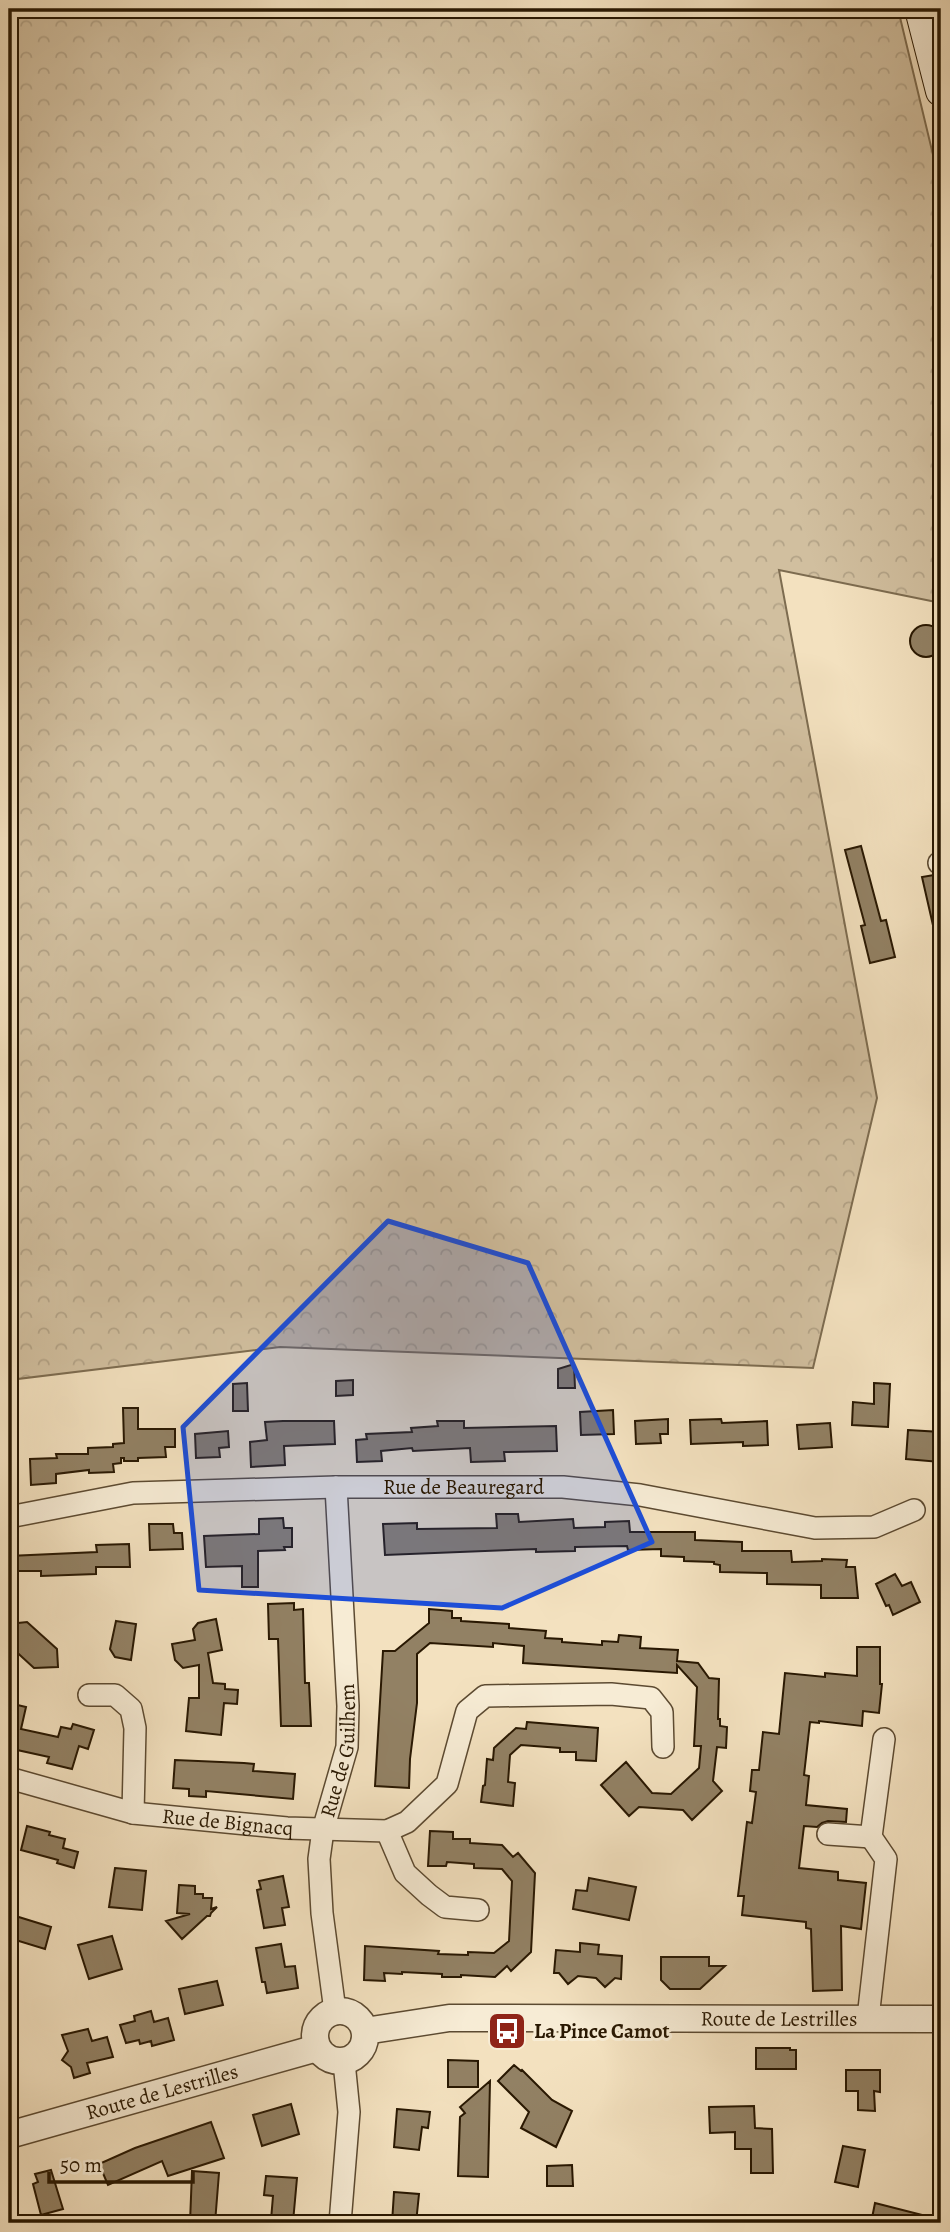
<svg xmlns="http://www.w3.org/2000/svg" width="950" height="2232" viewBox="0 0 950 2232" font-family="Alegreya,serif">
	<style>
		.forest { fill: url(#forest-crowns); stroke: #7d6c50; stroke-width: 2 }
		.building { fill: #928164; stroke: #291802; stroke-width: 2 }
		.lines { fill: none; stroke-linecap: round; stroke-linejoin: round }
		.minor-casing { stroke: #5c4a31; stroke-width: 24 }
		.tertiary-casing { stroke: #5c4a31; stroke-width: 29 }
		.secondary-casing { stroke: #291802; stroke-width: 32 }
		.minor { stroke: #f7ecd5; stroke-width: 21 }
		.tertiary { stroke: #f7ecd5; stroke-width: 26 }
		.secondary { stroke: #f7ecd5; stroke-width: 30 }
		.marked { fill: #1d4ed8; fill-opacity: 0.2; stroke: #1d4ed8; stroke-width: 5; stroke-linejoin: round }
		.labels { text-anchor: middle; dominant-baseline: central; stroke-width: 6; stroke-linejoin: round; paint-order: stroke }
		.street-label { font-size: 21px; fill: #291802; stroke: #f7ecd5 }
		.poi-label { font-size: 21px; font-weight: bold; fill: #291802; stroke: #f7ecd5; text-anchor: start }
	</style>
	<defs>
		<pattern id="forest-crowns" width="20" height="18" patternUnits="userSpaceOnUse" patternTransform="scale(1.75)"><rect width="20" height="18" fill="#d1bf9f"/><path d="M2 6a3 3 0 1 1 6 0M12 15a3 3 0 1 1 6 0" fill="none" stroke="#b3a387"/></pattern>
	</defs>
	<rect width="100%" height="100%" fill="#f3e1bf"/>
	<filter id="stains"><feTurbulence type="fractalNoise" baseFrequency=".00286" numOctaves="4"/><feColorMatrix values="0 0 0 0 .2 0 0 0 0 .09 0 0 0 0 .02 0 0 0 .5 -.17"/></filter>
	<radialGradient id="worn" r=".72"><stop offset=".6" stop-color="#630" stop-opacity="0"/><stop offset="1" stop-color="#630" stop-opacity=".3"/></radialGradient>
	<path class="forest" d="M9,9H898L941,188V603L779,570L877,1098L813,1368L280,1347L9,1380Z"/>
	<path class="building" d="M910 641a16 16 0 1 1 32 0a16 16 0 1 1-32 0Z
		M861,846L881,921L886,920L895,957L870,963L861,926L865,925L845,850Z
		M934,875L939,876L941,885V933L935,934L922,877Z
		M574,1364L575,1388H558V1369Z
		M353,1380V1395L336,1396V1381Z
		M247,1383L248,1411H233V1384Z
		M874,1383L890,1384L888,1427L852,1425L853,1402L874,1404Z
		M123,1408H138V1429H175V1447H165L166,1457L138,1458V1461H124V1458H121V1463L113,1464L114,1472L89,1473V1470L56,1474V1483L31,1485L30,1459L57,1458L56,1454H88V1448L113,1447V1444L124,1443Z
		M613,1410L614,1434L581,1435L580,1412Z
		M668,1419V1434H660L661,1443L636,1444L635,1421Z
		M721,1419L722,1423L767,1421L768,1445L743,1446V1442L691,1444L690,1420Z
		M283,1421H334L335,1444L284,1446L285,1465L251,1467L250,1442L267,1440L265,1422Z
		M437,1421H464V1428L556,1426L557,1451L504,1452L505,1461L471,1462L470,1448L413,1451L412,1448L381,1451L382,1461L357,1462L356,1440L367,1439L366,1434L412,1432L411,1428L438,1426Z
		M830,1423L832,1447L799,1449L797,1425Z
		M908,1430L941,1432L940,1462L906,1459Z
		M228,1431L229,1447L219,1448L220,1457L196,1458L195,1434Z
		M496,1514H518L519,1522L573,1519L574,1528L605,1527V1522L629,1521L630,1532H695V1540L742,1542V1551H791L792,1562L822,1561V1559L847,1560L846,1567H855L858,1598H821V1585L767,1584V1573L720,1572V1565L714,1564V1562L684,1561V1557L661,1556V1549L628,1550L627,1546L575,1547V1551L536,1552V1549L385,1555L383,1524L417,1523V1529L497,1528Z
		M283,1518L284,1528H292V1547H284L285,1550L258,1551V1587H242V1566L206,1567L204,1536L259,1534V1519Z
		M149,1524H173L174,1533H182L183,1549L150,1550Z
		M129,1544L130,1567H96V1574L41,1576V1571H10L9,1556L97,1552L96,1545Z
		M895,1574L902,1586L911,1582L920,1602L893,1615L889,1605L886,1606L876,1584Z
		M294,1603V1610L303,1609L305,1683H309L311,1726H281L278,1639H269L268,1604Z
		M429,1609L452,1611V1618H461V1621L509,1624V1628L546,1631L545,1638L562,1639V1642L602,1645V1641L618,1642L619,1635L641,1637L640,1648L678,1650L677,1661L698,1663L709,1678L719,1679L718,1719H720V1726L727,1727L726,1748L717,1747L713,1781L722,1791L692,1820L683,1810L639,1807L629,1816L601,1785L626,1762L652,1793L671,1794L699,1768L701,1746H694L697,1687L677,1665V1673L523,1663L524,1646L493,1643V1647L430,1643L417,1654V1703L410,1759L409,1788L375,1786L383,1651H395L429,1623Z
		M216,1619L222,1650L208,1653L213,1683L225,1684V1689L238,1690L237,1704L224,1703L221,1735L186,1731L189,1698H199V1665L183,1668L175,1660L172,1644L195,1640L193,1629L198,1623Z
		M116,1621L136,1624L131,1660L115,1657L110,1649Z
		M27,1622L57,1649L58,1667L34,1668L10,1646L9,1624Z
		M857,1647H880V1684H882L879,1713L863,1711L862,1726L819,1721V1723L810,1722L804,1775L809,1776L806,1805L847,1809L846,1822L828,1821L822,1823L817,1827L804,1826L799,1868L838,1872V1880L866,1883L861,1929L841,1926L842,1990L813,1991L811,1929L806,1928V1922L742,1915L744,1896H738L743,1855L747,1822L752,1823L756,1792L750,1791L752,1770H759L763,1732L779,1734L785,1673L825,1677V1673L857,1676Z
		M9,1703L26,1707L21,1729L58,1737L61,1727L71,1729L73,1724L94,1730L88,1749L79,1746L72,1769L47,1763L49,1757L17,1750L15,1757L9,1756Z
		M527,1722L598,1728L596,1761L576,1760V1752H560V1748L521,1745L510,1755L508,1782L515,1783L513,1806L481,1802L483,1786L485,1785L487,1759L493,1760L494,1748L516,1728L526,1729Z
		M175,1760L244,1763L254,1764L253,1771L295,1774L293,1799L206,1791V1797L189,1796V1789L173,1788Z
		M27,1826L50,1832L49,1835L65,1839L63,1848L78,1852L74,1868L57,1863L58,1860L21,1850Z
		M430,1831L453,1832V1839H470V1843L502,1845L513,1857L518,1853L535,1873L531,1952L511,1971L507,1966L495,1977L461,1975V1977H442V1974L402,1972V1974L384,1973L385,1981L364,1980L365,1946L439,1951L438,1954L468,1955V1952L494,1953L509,1941L512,1881L502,1869L474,1868V1864L447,1862L446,1866H428Z
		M115,1868L146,1871L142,1910L109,1907Z
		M283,1876L289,1907L282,1908L285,1925L264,1928L257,1890L261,1889L259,1881Z
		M589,1878L636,1887L629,1920L573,1909L576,1890L587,1891Z
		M179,1885L195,1886V1894H203V1898H212L211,1909L217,1907L211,1913L210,1916H207L182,1939L166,1921L190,1914L177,1913Z
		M9,1914L51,1927L45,1949L9,1938Z
		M112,1936L122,1969L89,1979L78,1945Z
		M580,1943L599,1945L598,1954L622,1956L621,1979L615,1978L605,1987L596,1978L578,1976L568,1984L559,1973H554L556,1950L580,1952Z
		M281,1944L285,1967L295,1966L298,1988L267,1993L265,1982H262L256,1948Z
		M661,1957H709V1966H725L700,1989H670L661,1980Z
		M217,1981L223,2005L185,2014L179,1989Z
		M151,2011L154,2022L168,2018L174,2040L152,2046L151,2041L140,2044L139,2040L126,2043L120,2025L135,2021L134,2016Z
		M88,2029L92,2041L107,2037L113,2057L87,2063L90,2073L74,2078L71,2067L62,2060L68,2051L62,2035Z
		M756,2048H790V2050H796V2069H756Z
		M448,2060L478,2061V2087H448Z
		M514,2065L521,2071L522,2070L552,2100L572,2111L556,2147L521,2128L529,2112L498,2081Z
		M846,2070H880V2092L874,2091L875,2111L858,2110V2091H846Z
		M490,2081L488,2177L458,2176L460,2117L465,2113L460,2107Z
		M291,2104L299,2134L262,2146L253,2115Z
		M754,2106L755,2128L772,2129L773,2173H751V2149H735V2132L710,2133L709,2107Z
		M397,2109L430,2112L428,2128L422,2127L419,2150L394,2147Z
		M211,2122L224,2158L168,2176L162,2161L108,2185L99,2164L135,2148Z
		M843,2146L865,2150L858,2187L835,2182Z
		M572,2165L573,2186H547V2166Z
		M51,2170L63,2209L41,2215L33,2184L38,2182L35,2174Z
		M192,2171L219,2173L215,2223H190Z
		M266,2176L297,2178L293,2222L271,2220L273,2196L264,2195Z
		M394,2192L419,2194L416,2223H392Z
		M875,2203L934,2218L933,2223H871Z"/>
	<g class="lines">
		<defs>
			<g id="minor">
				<path d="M939,863H941"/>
				<path id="s1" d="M9,1517L133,1493L336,1487H563L640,1495L815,1528L874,1527L914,1510"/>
				<path d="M89,1695H115L131,1709L135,1728L133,1813"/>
				<path id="s2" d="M9,1778L133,1813L287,1828L387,1831L407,1822L447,1784L467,1711L485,1696L611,1694L651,1698L662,1712L663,1747"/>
				<path d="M387,1831L405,1873L429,1895L445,1907L478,1910"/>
				<path d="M828,1834L871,1837"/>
				<path id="s3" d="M335,2011L322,1913L319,1859L323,1830L347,1747L348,1706L336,1487"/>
				<path d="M868,2018L886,1859L871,1837L884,1739"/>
				<path d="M340,2223L349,2112L344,2062"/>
			</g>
			<g id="tertiary">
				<circle cx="340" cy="2036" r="25"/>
				<path id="s4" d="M365,2031L449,2018L941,2019"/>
				<path id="s5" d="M9,2135L317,2048"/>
			</g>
			<path id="secondary" d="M920,9L941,91"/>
		</defs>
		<use href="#minor" class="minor-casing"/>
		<use href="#tertiary" class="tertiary-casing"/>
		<use href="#secondary" class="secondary-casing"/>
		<use href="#minor" class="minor"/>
		<use href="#tertiary" class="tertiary"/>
		<use href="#secondary" class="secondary"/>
	</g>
	<path class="marked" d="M388,1221L528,1263L652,1542L502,1608L199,1590L183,1427Z"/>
	<defs>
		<symbol id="bus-square" viewBox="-11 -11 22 22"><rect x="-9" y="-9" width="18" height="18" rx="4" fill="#8f2418" stroke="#f7ecd5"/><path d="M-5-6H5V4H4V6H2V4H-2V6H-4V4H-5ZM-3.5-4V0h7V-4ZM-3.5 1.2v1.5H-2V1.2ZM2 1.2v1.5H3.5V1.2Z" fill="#fff"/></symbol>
	</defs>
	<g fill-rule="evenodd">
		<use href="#bus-square" x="485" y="2009" width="44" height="44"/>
	</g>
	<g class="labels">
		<g class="street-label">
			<text stroke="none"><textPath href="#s1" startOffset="457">Rue de Beauregard</textPath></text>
			<text stroke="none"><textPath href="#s3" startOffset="264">Rue de Guilhem</textPath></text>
			<text stroke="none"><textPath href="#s2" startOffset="224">Rue de Bignacq</textPath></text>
			<text stroke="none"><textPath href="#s4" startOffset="415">Route de Lestrilles</textPath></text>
			<text stroke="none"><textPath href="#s5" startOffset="159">Route de Lestrilles</textPath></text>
		</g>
		<g class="poi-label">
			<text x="534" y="2031">La Pince Camot</text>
		</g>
	</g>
	<rect width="950" height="2232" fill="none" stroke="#f3e1bf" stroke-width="35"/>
	<rect x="10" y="10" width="929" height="2211" fill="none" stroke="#291802" stroke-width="3.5"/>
	<rect x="18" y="18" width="915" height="2197" fill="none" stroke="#291802" stroke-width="2"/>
	<path d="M49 2172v10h144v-10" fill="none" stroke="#291802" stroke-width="3.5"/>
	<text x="60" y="2172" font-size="21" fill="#291802" stroke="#f7ecd5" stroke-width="5" paint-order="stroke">50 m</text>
	<rect width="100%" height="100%" filter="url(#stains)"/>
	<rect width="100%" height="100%" fill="url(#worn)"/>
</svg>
